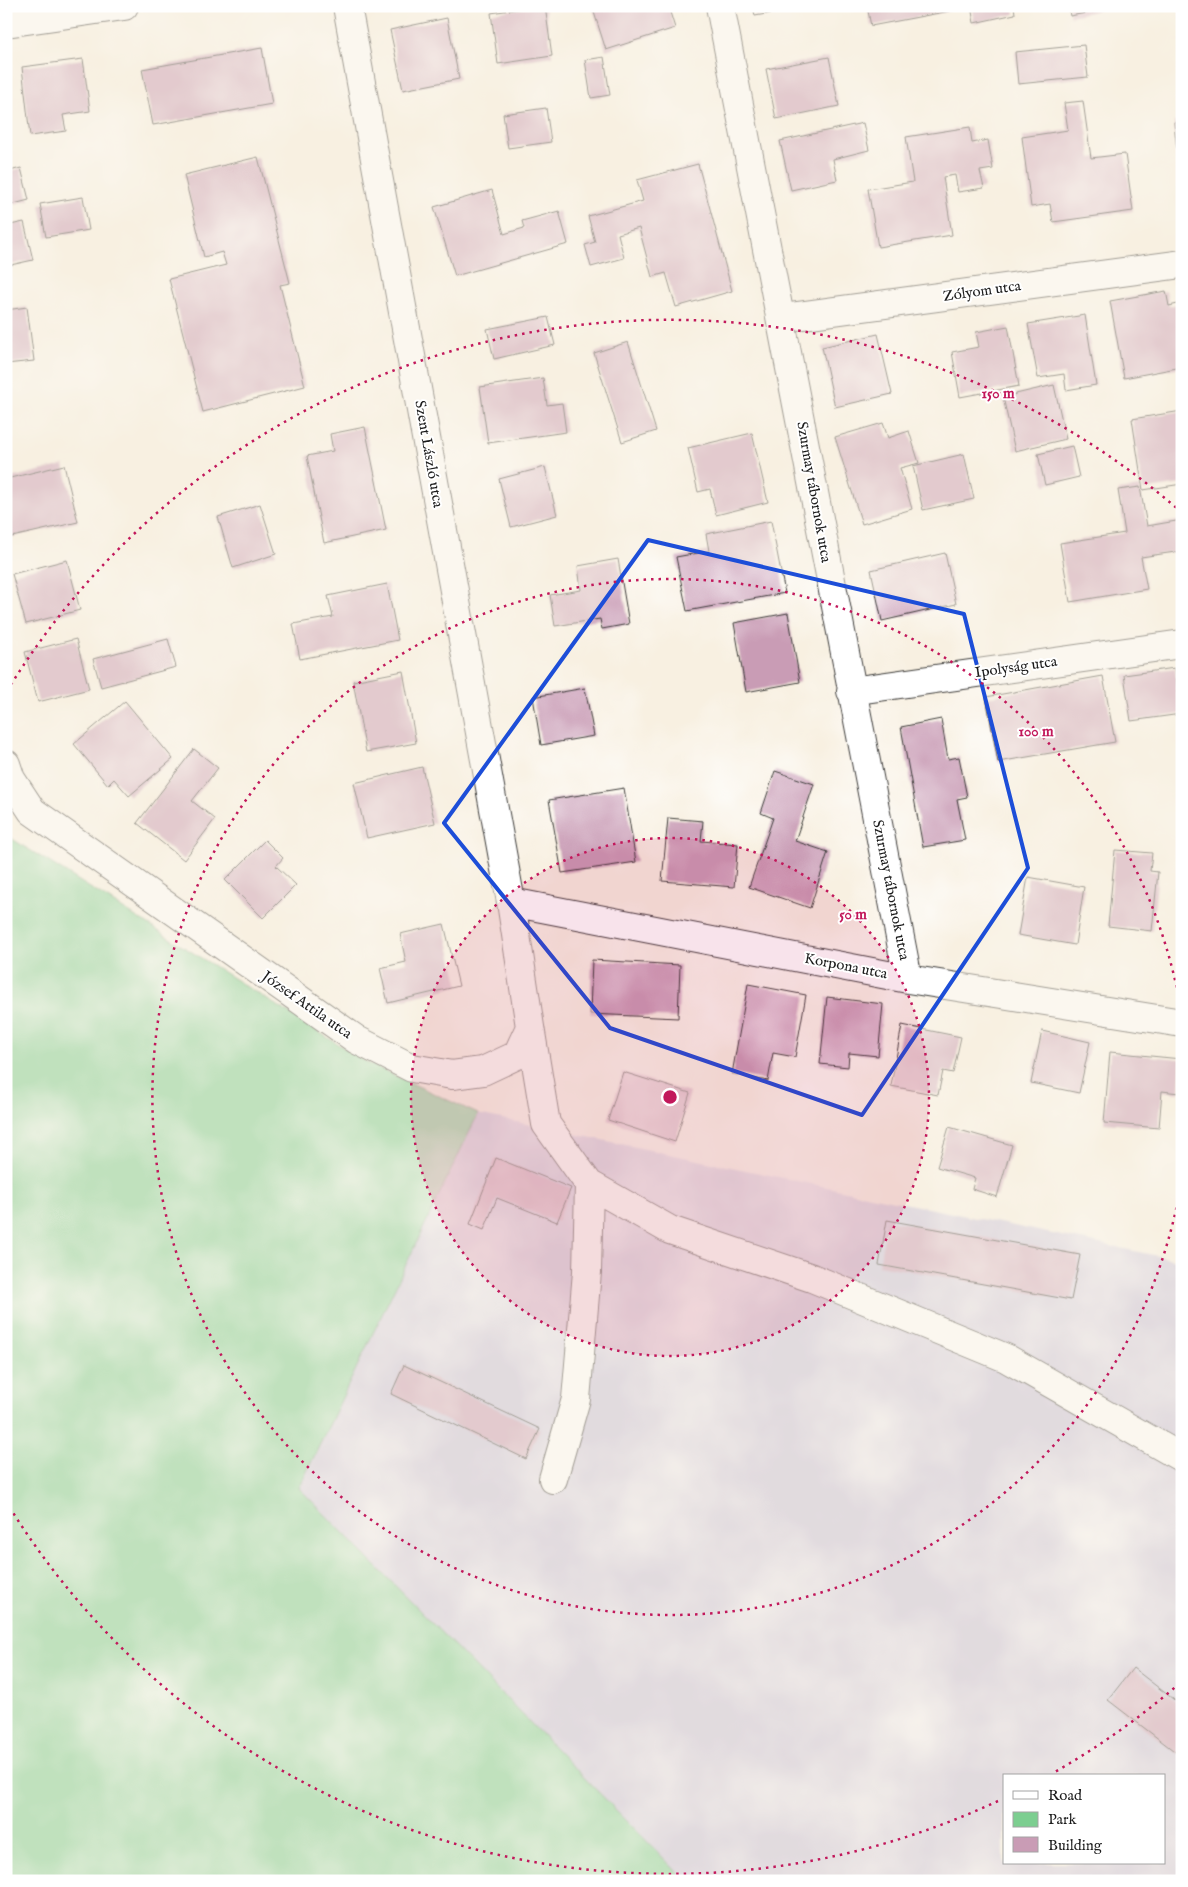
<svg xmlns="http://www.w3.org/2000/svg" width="1188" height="1887" viewBox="0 0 1188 1887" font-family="'IM FELL English',serif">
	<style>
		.industrial { fill: #c6c0da; fill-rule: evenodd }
		.green { fill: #7cce90; stroke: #4c7556 }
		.building { fill: #c99cb5 }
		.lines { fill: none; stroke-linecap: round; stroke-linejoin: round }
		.minor-casing { stroke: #3d3c3a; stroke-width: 30 }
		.minor { stroke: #fff; stroke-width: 28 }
		.marked { fill: none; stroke: #1d4ed8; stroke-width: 4; stroke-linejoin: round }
		.ring { fill: none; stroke: #c2185b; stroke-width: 2.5; stroke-dasharray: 2.5 5 }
		.labels { text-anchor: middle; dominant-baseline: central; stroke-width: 4; stroke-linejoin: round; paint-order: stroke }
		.street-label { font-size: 15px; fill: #1c1c1c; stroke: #fff }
		.centre { fill: #c2185b; stroke: #fff; stroke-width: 2.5 }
		.ring-label { font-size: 15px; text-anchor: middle; font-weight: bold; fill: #c2185b; stroke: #fff; stroke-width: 4; stroke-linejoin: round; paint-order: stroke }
	</style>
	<rect width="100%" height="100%" fill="#fff"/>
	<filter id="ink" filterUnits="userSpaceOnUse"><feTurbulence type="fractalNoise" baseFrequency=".02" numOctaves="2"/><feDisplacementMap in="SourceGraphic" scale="10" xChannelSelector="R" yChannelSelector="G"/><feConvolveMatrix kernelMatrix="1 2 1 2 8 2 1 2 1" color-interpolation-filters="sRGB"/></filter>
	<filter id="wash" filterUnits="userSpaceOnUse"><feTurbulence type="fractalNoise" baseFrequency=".0096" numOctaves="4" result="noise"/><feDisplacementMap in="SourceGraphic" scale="20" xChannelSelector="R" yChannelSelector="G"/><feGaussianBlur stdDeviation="1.12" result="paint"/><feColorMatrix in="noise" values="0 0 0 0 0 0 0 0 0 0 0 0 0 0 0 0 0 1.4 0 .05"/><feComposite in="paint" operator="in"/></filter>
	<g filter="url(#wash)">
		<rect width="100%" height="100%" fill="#f8f0e1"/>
		<path class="industrial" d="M478,1114L1182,1261V1881H686L299,1488ZM1004,1776H1164V1863H1004Z"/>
		<path class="green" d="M6,835L368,1063L478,1114L299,1488L686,1881H6Z"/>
		<g id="blocks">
			<path class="building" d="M537,6H545L552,56L498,64L491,13Z
				M592,6H668L675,28L606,50Z
				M753,6H806V7L755,16Z
				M867,6H949L950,11L871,26Z
				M971,6H1014L1015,14L974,23Z
				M1068,6H1118V7L1070,16Z
				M447,18L459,79L403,90L390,30Z
				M1084,45L1088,77L1018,84L1015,52Z
				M262,48L272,104L153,125L142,69Z
				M604,57L610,95L591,98L585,60Z
				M829,57L839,106L776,119L766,69Z
				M83,59L90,111L63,115L66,131L30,136L22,67Z
				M1083,101L1091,158L1125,154L1133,211L1053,222L1050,204L1031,207L1022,137L1068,130L1064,103Z
				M546,108L551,142L508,148L503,114Z
				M1182,121V180H1180L1174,122Z
				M863,123L869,150L833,159L837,180L791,190L780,141Z
				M970,127L972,143L988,140L993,169L980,171L984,188L958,192L955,175L943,177L952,235L878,247L868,189L913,182L906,137Z
				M258,157L290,283L280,285L305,386L203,412L169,279L226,265L222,252L204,257L184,175Z
				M698,164L732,291L676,307L666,273L652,277L639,228L618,234L624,258L591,267L585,245L595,242L588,216L643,201L637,180Z
				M21,168L29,200L6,206V172Z
				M492,190L504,234L524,228L522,221L559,211L568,244L455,276L434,207Z
				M83,197L89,230L46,237L40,204Z
				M24,222L33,260L6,266V226Z
				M1166,291L1169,306L1182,303V367L1124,378L1110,301Z
				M27,307L34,361L6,364V310Z
				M1085,315L1096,385L1066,390L1064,374L1038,378L1028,324Z
				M548,317L555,345L494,359L487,329Z
				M1008,326L1019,386L960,397L952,352L979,347L976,332Z
				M878,334L892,394L835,407L822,347Z
				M628,342L656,431L622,442L594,353Z
				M543,378L547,405L562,403L566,432L488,443L480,387Z
				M1054,385L1066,439L1015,451L1003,397Z
				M1182,411V484L1143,490L1132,419Z
				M883,423L888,438L909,431L919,463L900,468L912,509L862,524L835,437Z
				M365,427L386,530L324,543L307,456L333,451L330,434Z
				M752,433L768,502L716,515L710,489L698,492L688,448Z
				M1072,446L1079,477L1045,485L1038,454Z
				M964,454L974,499L923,510L913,466Z
				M64,465L78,522L12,537L6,513V479Z
				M545,467L557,515L511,527L499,479Z
				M1140,487L1147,526L1182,520V551L1141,557L1147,589L1070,602L1060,543L1125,533L1118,490Z
				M260,504L276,554L233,568L218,517Z
				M771,521L785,593L687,611L676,557L709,551L706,534Z
				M945,553L956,604L882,621L871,570Z
				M618,559L629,624L602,629L600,619L555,626L550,595L581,590L578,566Z
				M67,560L80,610L26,624L12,574Z
				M387,584L398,640L300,659L293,624L333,617L328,596Z
				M788,613L800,682L746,692L734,623Z
				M76,639L89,689L38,702L25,652Z
				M168,639L176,667L101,687L93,659Z
				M1175,668L1181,714L1131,721L1124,675Z
				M403,671L416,743L366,752L353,681Z
				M1103,676L1115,742L998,762L986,697Z
				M585,688L594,736L541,745L533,697Z
				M125,701L173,759L129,796L114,779L108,785L74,744Z
				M941,719L948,759L959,757L967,797L957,799L965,840L923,847L901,727Z
				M194,749L218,768L192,801L215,819L184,860L137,823Z
				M422,767L435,823L367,838L354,783Z
				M775,771L814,784L795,841L828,852L810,908L749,887L773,818L761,813Z
				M624,788L636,862L562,873L549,800Z
				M668,818L703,821L701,841L738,844L734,887L662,881Z
				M265,840L283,858L276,866L296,885L263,918L225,880Z
				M1115,850L1152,853L1150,871L1158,872L1152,931L1108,926Z
				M1028,877L1084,887L1075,945L1018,935Z
				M444,924L459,986L388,1003L380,968L406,962L400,934Z
				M592,960L680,965L678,1018L590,1014Z
				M748,984L806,995L795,1057L773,1053L768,1081L732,1074Z
				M827,997L883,1004L878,1056L849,1053L848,1067L820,1064Z
				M902,1025L961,1037L953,1073L943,1071L938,1095L891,1086Z
				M1042,1031L1090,1042L1079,1093L1031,1083Z
				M1110,1052L1181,1059L1179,1093L1162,1091L1159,1128L1104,1123Z
				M623,1072L690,1093L675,1142L608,1120Z
				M949,1127L1012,1145L997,1197L972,1189L975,1178L937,1167Z
				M496,1158L571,1188L557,1222L497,1198L484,1230L470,1224Z
				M887,1220L1080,1255L1071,1300L879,1265Z
				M404,1365L540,1429L526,1459L391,1394Z
				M1133,1668L1182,1706V1757L1108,1700Z"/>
		</g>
	</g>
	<g filter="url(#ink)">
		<use href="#blocks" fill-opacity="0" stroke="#3d3c3a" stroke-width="1"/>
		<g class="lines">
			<defs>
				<path id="minor" d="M720,6C785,330 844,655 908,979
					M6,23L124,6
					M782,318L1182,264
					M851,691L1182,644
					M6,764L11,779L32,811L357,1040L412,1068L452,1075L483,1071L517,1055L530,1027L511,902L347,6
					M511,902L908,979L1182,1023
					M530,1027L546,1124L589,1184L587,1272L576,1399L553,1479
					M589,1184L670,1230L812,1278L1006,1358L1182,1458"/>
			</defs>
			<use href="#minor" class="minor-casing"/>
			<use href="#minor" class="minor"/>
		</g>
	</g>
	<path d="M0 0H1188V1887H0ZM648,540L964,614L1028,868L862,1115L610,1028L444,823Z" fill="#f8f0e1" fill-opacity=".55" fill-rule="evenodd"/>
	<path class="marked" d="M648,540L964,614L1028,868L862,1115L610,1028L444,823Z"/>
	<circle cx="670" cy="1097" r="259" fill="#c2185b" fill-opacity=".12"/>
	<g class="ring">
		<circle cx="670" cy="1097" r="259"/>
		<path d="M1182 1178A518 518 0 1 1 1182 1016"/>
		<path d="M1180 1683A777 777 0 0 1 1053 1773M998 1801A777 777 0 0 1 7 1503M7 691A777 777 0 0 1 1180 511"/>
	</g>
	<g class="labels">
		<g class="street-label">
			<text transform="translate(982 291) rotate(-8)">Zólyom utca</text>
			<text transform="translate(429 454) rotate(80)">Szent László utca</text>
			<text transform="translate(814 492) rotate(80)">Szurmay tábornok utca</text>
			<text transform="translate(1016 667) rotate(-8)">Ipolyság utca</text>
			<text transform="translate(891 890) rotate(79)">Szurmay tábornok utca</text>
			<text transform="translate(846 966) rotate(11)">Korpona utca</text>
			<text transform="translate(307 1005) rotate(35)">József Attila utca</text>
		</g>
	</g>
	<circle cx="670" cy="1097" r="8" class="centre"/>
	<g class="ring-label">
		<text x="998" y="398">150 m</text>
		<text x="1036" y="736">100 m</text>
		<text x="853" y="919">50 m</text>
	</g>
	<rect width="1188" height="1887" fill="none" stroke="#fff" stroke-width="25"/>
	<rect x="1003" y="1774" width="162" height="90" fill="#ffffff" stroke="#a4a4a4"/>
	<rect x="1013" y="1791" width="25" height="8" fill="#ffffff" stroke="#a4a4a4"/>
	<text x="1048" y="1800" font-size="15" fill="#1c1c1c">Road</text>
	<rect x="1013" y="1812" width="25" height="15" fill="#7cce90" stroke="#a4a4a4"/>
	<text x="1048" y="1824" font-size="15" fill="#1c1c1c">Park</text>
	<rect x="1013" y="1837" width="25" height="15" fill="#c99cb5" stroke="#a4a4a4"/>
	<text x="1048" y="1850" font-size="15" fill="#1c1c1c">Building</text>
</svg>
